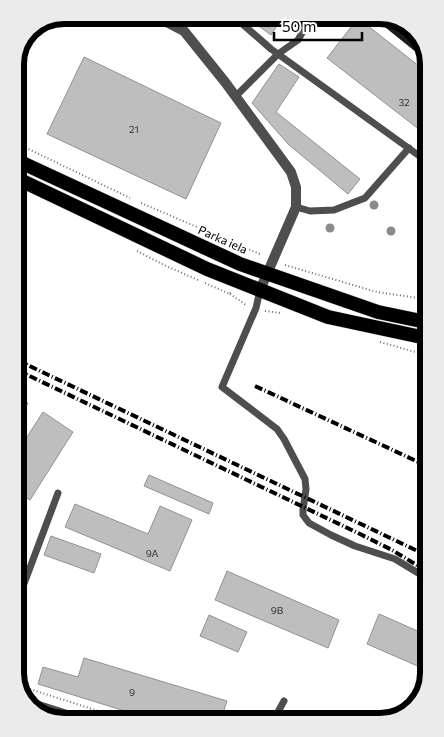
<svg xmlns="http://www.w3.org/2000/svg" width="444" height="737" viewBox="0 0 444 737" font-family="Commissioner,sans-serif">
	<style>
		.building { fill: #bebebe; stroke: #929292 }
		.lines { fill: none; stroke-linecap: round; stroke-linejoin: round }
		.trunk-casing { stroke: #dbdbdb; stroke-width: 15 }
		.path { stroke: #707070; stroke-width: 2; stroke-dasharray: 1 2.5; stroke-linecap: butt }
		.service { stroke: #4e4e4e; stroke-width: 7 }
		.minor { stroke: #4e4e4e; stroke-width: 10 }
		.secondary { stroke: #1b1b1b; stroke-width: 10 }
		.trunk { stroke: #000; stroke-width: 14 }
		.rail { stroke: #000; stroke-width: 4; stroke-dasharray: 8 2.5 1 2.5; stroke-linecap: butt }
		.tree { fill: #8b8b8b }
		.labels { text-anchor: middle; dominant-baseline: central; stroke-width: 4; stroke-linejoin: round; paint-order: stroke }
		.number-label { font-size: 10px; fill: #303030 }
		.street-label { font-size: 12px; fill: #000; stroke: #fff }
		.rim { fill: none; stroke: #000; stroke-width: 6 }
	</style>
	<rect width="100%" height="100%" fill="#fff"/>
	<path class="building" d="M252,15H284L271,35L249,19Z
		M358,18L424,70L425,134L327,58Z
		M84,57L221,123L186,199L47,134Z
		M279,64L299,77L276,112L360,179L348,194L288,144L252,103Z
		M18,397L28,403L18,420Z
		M43,412L73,432L30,500L18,493V451Z
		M149,475L213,503L209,514L144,486Z
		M75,504L148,534L160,506L192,520L170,571L65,527Z
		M51,536L101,554L94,573L44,555Z
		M227,571L339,620L328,648L215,600Z
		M379,614L429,636V671L367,644Z
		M209,615L247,632L238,652L200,636Z
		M84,658L227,701L221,720L157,721L38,684L43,667L78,677Z"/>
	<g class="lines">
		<defs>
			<path id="trunk" d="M16,160L240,264L378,312L426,322
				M16,178L207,269L328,317L426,338"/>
		</defs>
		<use href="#trunk" class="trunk-casing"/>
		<path class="path" d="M16,143L130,198
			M141,203L246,248L244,253
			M246,248L262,255
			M137,251L164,265L198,280
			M285,265L377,292L426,299
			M205,283L230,294L231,291
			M230,294L246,305
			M265,311L280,313
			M380,342L426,355
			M20,686L130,721"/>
		<path class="service" d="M232,15L271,49L425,160
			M236,96L278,54L298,40L312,15
			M296,207L310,211L334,210L365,198L409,148
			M260,290L256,308L222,387L277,429L284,439L305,479L306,489L303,510V515L309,523L331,535L355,546L395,559L428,579
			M19,597L58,493
			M274,719L284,701"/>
		<path class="minor" d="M153,15L184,31L225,82L291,172L296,187V207L260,290
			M26,702L89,722"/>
		<path class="secondary" d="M378,15L424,52"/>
		<use href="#trunk" class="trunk"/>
		<path class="rail" d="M17,360L428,556
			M17,370L360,534L392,550L428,572
			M255,386L427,466"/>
	</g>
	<g class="tree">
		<circle cx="374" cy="205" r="4.5"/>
		<circle cx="330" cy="228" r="4.5"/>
		<circle cx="391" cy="231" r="4.5"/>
	</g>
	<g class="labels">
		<g class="number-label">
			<text x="404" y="102">32</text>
			<text x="134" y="129">21</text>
			<text x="152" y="553">9A</text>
			<text x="277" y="610">9B</text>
			<text x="132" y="692">9</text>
		</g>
		<g class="street-label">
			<text transform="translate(223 239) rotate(24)">Parka iela</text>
		</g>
	</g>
	<path d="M0 0H444V737H0ZM64 24H380A40 40 0 0 1 420 64V673A40 40 0 0 1 380 713H64A40 40 0 0 1 24 673V64A40 40 0 0 1 64 24Z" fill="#ebebeb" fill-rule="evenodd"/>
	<path class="rim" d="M64 24H380A40 40 0 0 1 420 64V673A40 40 0 0 1 380 713H64A40 40 0 0 1 24 673V64A40 40 0 0 1 64 24Z"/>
	<path d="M274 32v8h88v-8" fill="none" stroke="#000000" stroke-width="2.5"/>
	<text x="282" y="32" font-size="15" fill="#000000" stroke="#ffffff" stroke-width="4" paint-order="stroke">50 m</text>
</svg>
